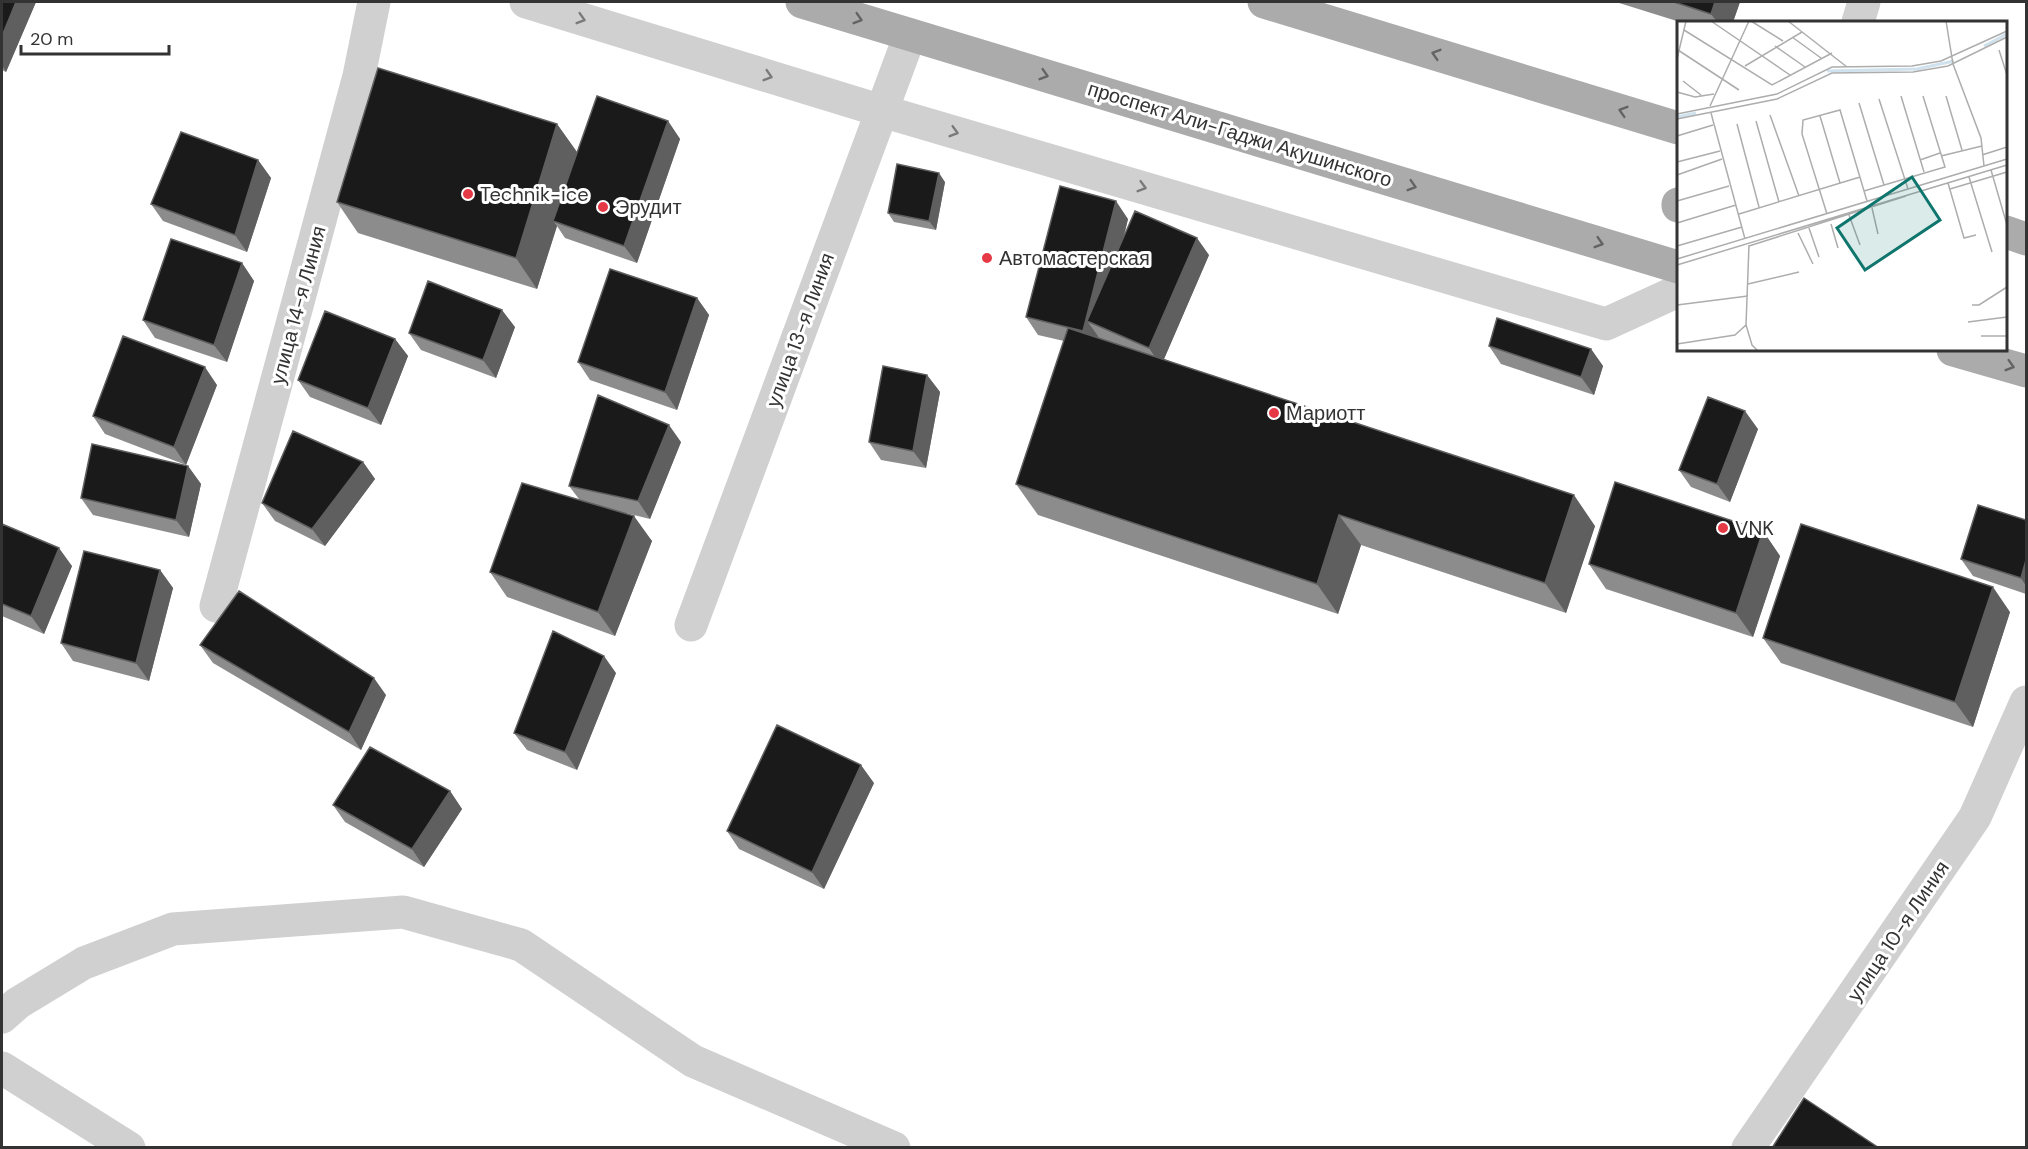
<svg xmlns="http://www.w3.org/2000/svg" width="2028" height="1149" viewBox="0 0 2028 1149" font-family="'DM Sans',sans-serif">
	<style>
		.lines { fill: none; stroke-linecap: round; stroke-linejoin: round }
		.minor { stroke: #d0d0d0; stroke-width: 33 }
		.major { stroke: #ababab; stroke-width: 33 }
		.wall { fill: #8c8c8c }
		.shaded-wall { fill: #5f5f5f }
		.building { fill: #1a1a1a; stroke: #5f5f5f; stroke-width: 1.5 }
		.oneway { stroke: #7a7a7a }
		.oneway2 { stroke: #636363 }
		.poi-dot { fill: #e63946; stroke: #fff; stroke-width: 2 }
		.labels { text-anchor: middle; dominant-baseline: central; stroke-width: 6; stroke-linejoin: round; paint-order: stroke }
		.street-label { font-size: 20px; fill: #333; stroke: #fff }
		.poi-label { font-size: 20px; fill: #333; stroke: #fff; text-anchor: start }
		.inset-river { fill: none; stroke: #cfe2ee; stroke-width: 3 }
		.inset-road { fill: none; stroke: #adadad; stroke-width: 1.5 }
		.view { fill: #0f766e; fill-opacity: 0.15; stroke: #0f766e; stroke-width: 3 }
		.inset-edge { fill: none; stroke: #333; stroke-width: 3 }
	</style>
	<rect width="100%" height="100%" fill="#fff"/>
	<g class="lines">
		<path class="minor" d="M526,2L882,111L1606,324L1678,291
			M1858,22L1864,2
			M216,606L359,76L374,2
			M691,625L910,35
			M2,1017L18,1003L84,963L173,929L403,912L521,945L693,1061L894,1148
			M2,1068L129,1148
			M1748,1148L1975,817L2026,702"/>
		<path class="major" d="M802,2L1678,267
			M1264,2L1678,128
			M1678,204V206
			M2006,232L2026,239
			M1953,350L2026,371"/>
	</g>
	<path class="wall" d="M2,2H36L6,72L2,70Z
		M1616,2H1740L1733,22H1680Z
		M668,121L680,139L637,263L565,238L557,226L537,289L358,233L337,202L557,124L577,152Z
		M258,160L271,178L247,252L163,221L151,204Z
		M945,182L936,230L894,222L888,213Z
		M1128,219L1124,236L1209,255L1164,359L1595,526L1566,613L1361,545L1338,614L1038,515L1016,484L1064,341L1038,335L1026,317Z
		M242,263L254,281L227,362L155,338L143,320Z
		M697,298L709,315L677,410L590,380L578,362Z
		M515,327L496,378L421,350L409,333Z
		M395,339L408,356L381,425L310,397L298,380Z
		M1489,346L1591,349L1603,366L1594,395L1501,364Z
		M927,375L940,392L926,468L881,460L869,442Z
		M217,385L186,465L105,434L93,416Z
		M1758,429L1730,502L1691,487L1679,470Z
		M681,442L650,519L626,513L652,541L615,636L507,597L490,572L579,499L569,486Z
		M363,462L375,479L325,546L275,521L262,503Z
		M188,466L201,484L189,537L93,515L81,498Z
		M2026,520V594L1973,576L1961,559Z
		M2,524L72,566L44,634L2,616Z
		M1763,531L1780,556L1753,637L1606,589L1589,564Z
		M160,570L173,588L149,681L73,661L61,643Z
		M2010,612L1973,727L1781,663L1763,638Z
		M200,645L386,695L361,750L213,663Z
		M616,673L577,770L527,750L514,733Z
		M874,783L824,889L739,849L727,831Z
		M450,791L462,809L424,867L345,822L333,805Z"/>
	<path class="shaded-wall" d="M16,2H36L6,72L2,65V36Z
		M1715,2H1740L1733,22H1717L1711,14Z
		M668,121L680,139L637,263L624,246Z
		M557,124L579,155L553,221L557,226L537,289L516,258Z
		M258,160L271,178L247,252L235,235Z
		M939,173L945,182L936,230L929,221Z
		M1116,201L1128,219L1101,327L1087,321L1098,336L1095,349L1083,331Z
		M1197,238L1209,255L1161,366L1149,348Z
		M242,263L254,281L227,362L214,345Z
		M697,298L709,315L677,410L665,392Z
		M502,310L515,327L496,378L483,360Z
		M395,339L408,356L381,425L368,408Z
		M1591,349L1603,366L1594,395L1581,377Z
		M205,367L217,385L186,465L174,447Z
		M927,375L940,392L926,468L913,451Z
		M1745,411L1758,429L1730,502L1717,484Z
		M669,425L681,442L650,519L638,501Z
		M363,462L375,479L325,546L312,529Z
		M188,466L201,484L189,537L176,520Z
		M1574,495L1595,526L1566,613L1545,583Z
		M1339,515L1361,545L1338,614L1317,584Z
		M634,516L652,541L615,636L598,612Z
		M1763,531L1780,556L1753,637L1736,613Z
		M59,548L72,566L44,634L31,616Z
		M2026,560V586L2021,578Z
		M160,570L173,588L149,681L136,663Z
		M1993,587L2010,612L1973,727L1955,702Z
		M604,656L616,673L577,770L565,752Z
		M374,678L386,695L361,750L349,732Z
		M861,765L874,783L824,889L812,872Z
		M450,791L462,809L424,867L412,849Z"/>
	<path class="building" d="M2,2H16L2,36Z
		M1674,2H1715L1711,14Z
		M378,68L557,124L516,258L337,202Z
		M597,96L668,121L624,246L553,221Z
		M181,132L258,160L235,235L151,204Z
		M897,164L939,173L929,221L888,213Z
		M1060,186L1116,201L1083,331L1026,317Z
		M1135,211L1197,238L1149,348L1087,321Z
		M171,239L242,263L214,345L143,320Z
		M610,269L697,298L665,392L578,362Z
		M428,281L502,310L483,360L409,333Z
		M325,311L395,339L368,408L298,380Z
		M1497,318L1591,349L1581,377L1489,346Z
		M1068,328L1574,495L1545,583L1339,515L1317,584L1016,484Z
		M123,336L205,367L174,447L93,416Z
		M883,366L927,375L913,451L869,442Z
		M598,395L669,425L638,501L569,486Z
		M1708,397L1745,411L1717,484L1679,470Z
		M293,431L363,462L312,529L262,503Z
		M92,444L188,466L176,520L81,498Z
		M1615,482L1763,531L1736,613L1589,564Z
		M522,483L634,516L598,612L490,572Z
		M1978,505L2026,520V560L2021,578L1961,559Z
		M2,524L59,548L31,616L2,604Z
		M1801,524L1993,587L1955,702L1763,638Z
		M84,551L160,570L136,663L61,643Z
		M239,591L374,678L349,732L200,645Z
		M553,631L604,656L565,752L514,733Z
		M777,725L861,765L812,872L727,831Z
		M370,747L450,791L412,849L333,805Z
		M1804,1098L1879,1148H1772Z"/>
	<defs><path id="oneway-chevron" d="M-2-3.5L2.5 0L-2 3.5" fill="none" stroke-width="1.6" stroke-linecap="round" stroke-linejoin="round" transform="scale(1.5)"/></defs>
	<g class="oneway">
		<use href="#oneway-chevron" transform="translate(581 19) rotate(17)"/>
		<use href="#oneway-chevron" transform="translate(768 76) rotate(17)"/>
		<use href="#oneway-chevron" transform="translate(954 132) rotate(16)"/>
		<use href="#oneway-chevron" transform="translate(1142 187) rotate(16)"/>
	</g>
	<g class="oneway2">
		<use href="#oneway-chevron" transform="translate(858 19) rotate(17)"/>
		<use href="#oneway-chevron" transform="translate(1436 54) rotate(-163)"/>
		<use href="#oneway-chevron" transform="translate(1044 75) rotate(17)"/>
		<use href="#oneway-chevron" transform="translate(1623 111) rotate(-163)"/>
		<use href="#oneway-chevron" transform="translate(1412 186) rotate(17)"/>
		<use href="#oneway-chevron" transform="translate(1599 243) rotate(17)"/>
		<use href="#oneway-chevron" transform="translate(2010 366) rotate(17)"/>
	</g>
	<g class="poi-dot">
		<circle cx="468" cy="194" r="6"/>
		<circle cx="603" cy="207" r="6"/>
		<circle cx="987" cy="258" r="6"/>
		<circle cx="1274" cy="413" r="6"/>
		<circle cx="1723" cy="528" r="6"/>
	</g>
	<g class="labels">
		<g class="street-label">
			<text transform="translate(1240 134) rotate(17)">проспект Али-Гаджи Акушинского</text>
			<text transform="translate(298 305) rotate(-75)">улица 14-я Линия</text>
			<text transform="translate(800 330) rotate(-70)">улица 13-я Линия</text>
			<text transform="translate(1898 931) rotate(-56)">улица 10-я Линия</text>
		</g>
		<g class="poi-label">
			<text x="480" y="194">Technik-ice</text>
			<text x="615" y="207">Эрудит</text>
			<text x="999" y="258">Автомастерская</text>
			<text x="1286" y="413">Мариотт</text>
			<text x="1735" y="528">VNK</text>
		</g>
	</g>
	<g transform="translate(1677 21)">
		<rect width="330" height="330" fill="#fff"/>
		<path class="inset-river" d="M307,25L330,13M150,50L240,48L277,40M0,96L19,92"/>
		<path class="inset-road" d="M34,0L113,54M74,0L106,20M111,0L170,46M269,0L276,43L304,117L307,145M7,9L95,64L155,32M115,16L144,37M98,25L128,46M1,29L62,69M322,29L330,54M0,38L9,0M68,45L125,11M6,60L24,74M0,71L18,76L37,73M224,75L247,151M269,75L285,129M202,78L231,168M182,82L207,164M33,85L72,0M34,92L68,218M0,93L100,73L155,46L235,45L264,40L330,10M93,94L122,175M143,95L163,162M0,98L100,78L155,52L236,51L271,45L330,16M79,100L102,181M60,103L82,186M0,115L36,104M305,134L330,126M264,135L305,125M243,139L263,132M0,141L43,130M314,149L330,204M0,154L45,138M292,156L315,231M271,162L287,217L299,214M273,168L330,151M187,170L268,146L246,75M0,180L52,165M195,187L201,213M62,193L183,156M150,193L125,113L126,99L163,89L190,180M172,194L183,224M0,202L59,184M154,203L161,227M132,207L142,236M121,212L136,243M72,224L69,304L75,324L81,330M0,225L65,206M72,225L229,175M0,238L330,138M0,244L330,144M71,263L122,251M0,284L71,275M295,284H302L330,266M291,301L330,296M304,315H330M0,323L58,314L69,304"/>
		<path class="view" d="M235,156L263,199L188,249L160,207Z"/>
		<rect width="330" height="330" class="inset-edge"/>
	</g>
	<rect width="2028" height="1149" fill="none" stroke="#333333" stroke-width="6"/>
	<path d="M21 45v9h148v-9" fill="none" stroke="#333333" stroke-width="3"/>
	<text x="30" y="45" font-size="18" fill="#333333" stroke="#ffffff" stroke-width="4.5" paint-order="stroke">20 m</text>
</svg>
